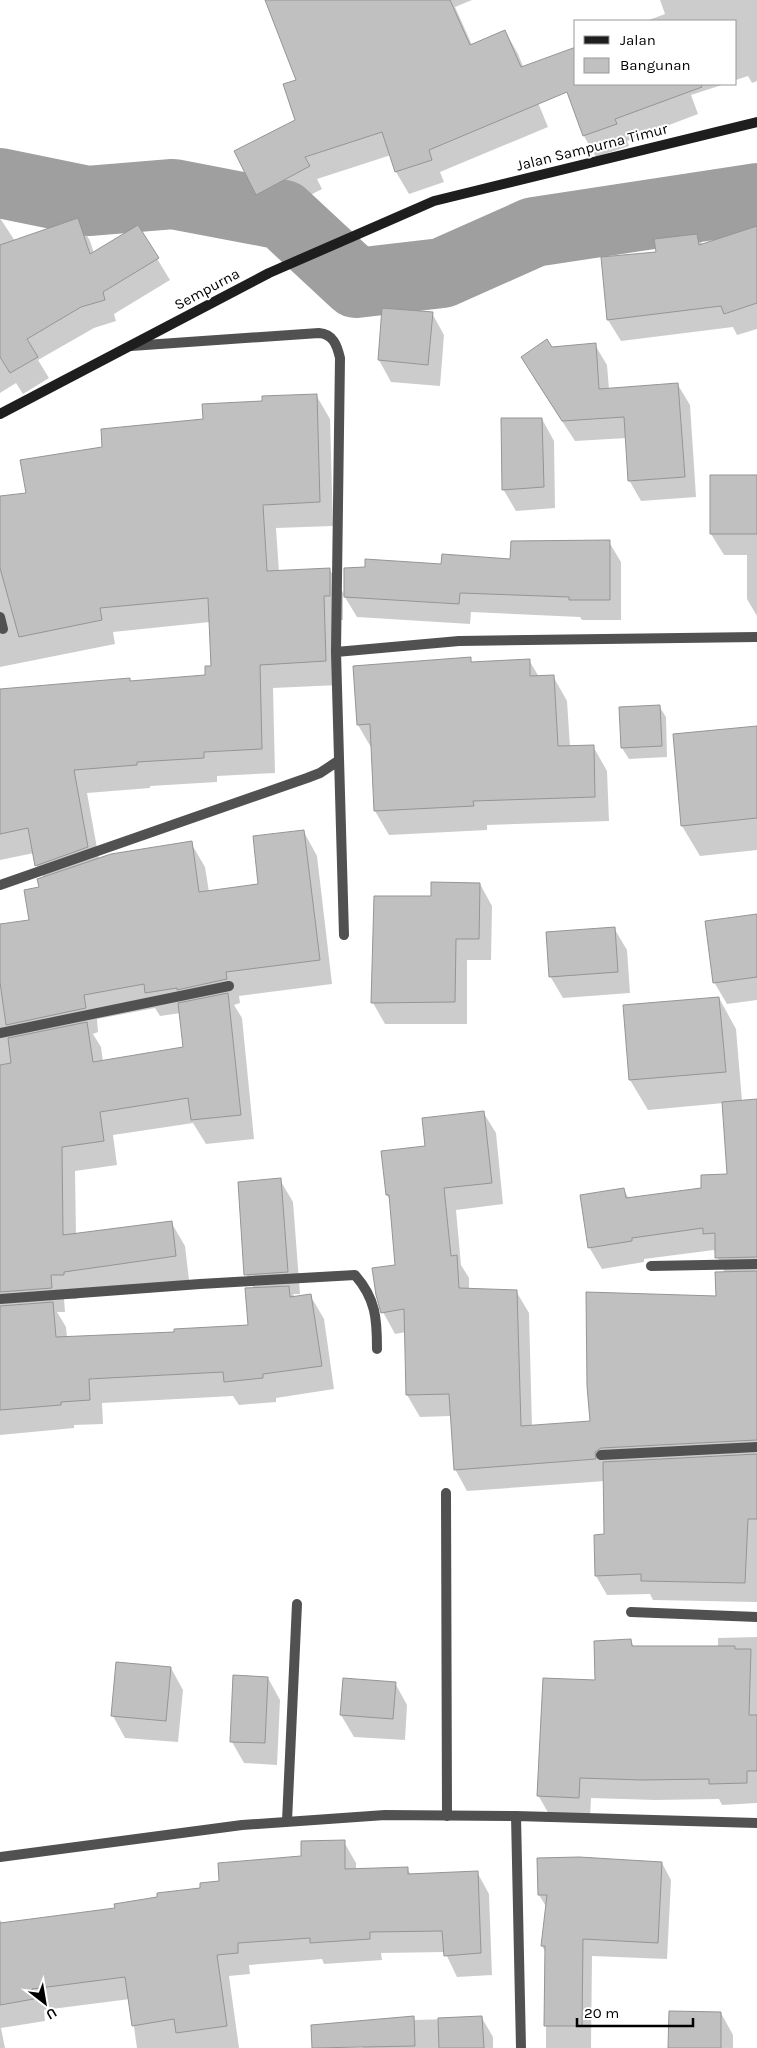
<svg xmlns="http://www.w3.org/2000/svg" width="757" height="2048" viewBox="0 0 757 2048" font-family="Karla,sans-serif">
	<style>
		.shadow { fill: #0003; fill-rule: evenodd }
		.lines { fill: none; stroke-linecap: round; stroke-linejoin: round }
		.river { stroke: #9f9f9f; stroke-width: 70 }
		.building { fill: #c0c0c0; stroke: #959595 }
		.lane { stroke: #515151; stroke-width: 10 }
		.street { stroke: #515151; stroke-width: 10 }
		.secondary { stroke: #1e1e1e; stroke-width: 10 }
		.labels { text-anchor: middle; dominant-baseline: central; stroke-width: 4; stroke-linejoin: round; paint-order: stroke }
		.street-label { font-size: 15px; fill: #000; stroke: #fff }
	</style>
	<rect width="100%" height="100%" fill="#fff"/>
	<path class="shadow" d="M266,0H472L455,7L472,45L505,31L518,54L548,127L440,172L444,182L409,194L396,172L391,155L317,179L322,189L270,216L257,194L297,120V81Z
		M660,0H757V81L752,83L748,76L736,80V21H646L665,14Z
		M562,76L576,84H725L691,95L698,114L627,141L629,146L596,157L584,136Z
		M0,218L15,241L78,219L90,241L94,253L138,227L170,280L114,314L116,321L94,328L38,360L49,378L23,394L16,383L0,393Z
		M757,227V329L737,335L733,327L621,341L608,320L657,253L697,235L703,245Z
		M432,313L444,335L440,386L391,382L379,360Z
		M595,345L607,365L609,389L678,385L690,405L696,497L641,501L629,480L627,438L575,441L534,378L552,349Z
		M316,395L330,419L333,526L276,528L279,572L330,570L345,596L442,565L511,561L609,542L621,562V620H582L580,617L471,612L470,624L357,617L343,594V620L337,619L339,685L273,688L275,773L217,776V782L150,786V788L87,793L99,859L191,843L205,867L209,892L259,886L304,832L317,856L332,984L239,996L240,1003L234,1005L242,1018L254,1139L206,1144L193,1123L113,1135L117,1165L75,1171L76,1235L171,1222L185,1246L189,1280L77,1295V1299H64L65,1312H57L66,1327L67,1338L176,1333L249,1326L254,1289L246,1274L280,1180L293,1202L300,1294H293L295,1297L310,1295L324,1319L334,1389L276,1398V1402L239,1405L233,1396L102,1403L103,1424L74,1425V1428L0,1435V926L31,921L44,878L36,865L34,853L0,860V690L130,679L131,682L206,677L212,667L210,622L113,632L115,644L0,667V497L27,495L104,448L263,402ZM155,1008L160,1016L181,1013L184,1048L103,1062L101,1047L93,1034L98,1032L97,1019Z
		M542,419L554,441L555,508L516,511L503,489Z
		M757,476V616L747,599V555H724L711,534Z
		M470,659L473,664L529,660L539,677L553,676L567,701L570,747L593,746L607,771L609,821L487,825V830L389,835L375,811L372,749L358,725Z
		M659,706L666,717L667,757L629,759L622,748Z
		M757,727V850L700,856L682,826Z
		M480,884L492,906L491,960H467V1024H385L373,1003L432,897Z
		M757,915V1000L727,1004L714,982Z
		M614,928L627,950L630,993L563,998L550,976Z
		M719,998L736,1029L742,1101L757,1100V1602L653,1600L650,1594L607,1595L596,1576L605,1536V1481L467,1491L455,1469L451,1416L420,1417L407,1395L406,1332L395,1334L383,1312L396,1266L391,1202L387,1195L426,1147L483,1112L496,1133L503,1204L456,1210L461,1265L469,1278V1290L516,1291L529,1313L532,1427L591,1422L717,1298L725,1273L714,1250L644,1259V1262L602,1269L589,1247L624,1190L629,1199L703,1189L729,1175L724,1103L648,1110L630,1080Z
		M757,1637V1803L722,1805L719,1799L655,1800L591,1798L590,1818L550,1816L538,1795L596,1682L631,1641L634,1647H718V1638Z
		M171,1668L183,1690L178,1742L125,1738L113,1716Z
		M268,1678L280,1700L277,1765L244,1763L232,1742Z
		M395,1683L407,1705L405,1740L354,1737L341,1715Z
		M344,1842L356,1863V1870L407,1868L411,1875L477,1872L489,1894L492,1975L457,1977L445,1952L381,1953L382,1960L324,1964L322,1959L249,1965L250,1974L229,1976L239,2048H137L130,1999L44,2010L45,2021L1,2028L5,2048H0V1920L3,1924L116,1909L202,1889L302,1857Z
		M662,1863L671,1880L667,1959L592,1956L591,2048H546V1953L542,1946L547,1908L539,1895Z
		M721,2013L733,2035V2048H670Z
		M413,2018L414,2020L482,2018L493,2037V2048H363L361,2022Z"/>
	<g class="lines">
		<path class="river" d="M0,183L88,201L173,194L283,215L356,283L442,273L534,232L757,198"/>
	</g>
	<path class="building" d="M265,0H450L470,45L505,30L521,67L576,47V84H701L702,87L615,119L617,124L583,136L567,92L429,150L432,160L395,172L382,132L305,157L310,166L256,195L234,151L295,120L283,84L296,80Z
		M78,218L90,254L138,225L159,258L103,292L105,300L81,307L27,339L38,357L10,373L0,357V245Z
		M757,226V303L724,314L721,306L607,320L601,257L656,252L654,239L697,234L699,245Z
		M382,308L433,312L428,365L378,360Z
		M547,339L552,347L596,343L599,389L678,383L685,477L628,481L624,417L562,421L521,357Z
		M317,394L320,502L263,505L267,571L330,568V596H324L326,661L260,665L262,749L204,752V758L137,762V765L74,770L88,847L35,866L28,828L0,834V689L130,678V681L205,675V666H211L208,598L100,608L102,620L19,637L0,568V496L26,493L20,460L102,447L101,429L203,419L202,404L262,401V396Z
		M501,418H542L544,487L502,490Z
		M710,475H757V534H710Z
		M610,540V600H569V597L460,593L459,604L344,597V568L365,567V559L441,564L442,554L510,559L511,541Z
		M471,657V662L530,659V676L554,675L558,746L594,745L595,797L473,801L474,806L374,811L370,724L357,725L353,666Z
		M660,705L662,746L621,748L619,707Z
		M757,726V818L681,826L673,734Z
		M304,830L320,960L226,972L227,979L177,990V988L145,993L144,984L84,995L86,1008L6,1025L0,982V924L29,920L24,890L39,887L37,879L111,854L192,841L199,892L258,884L253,836Z
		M431,882L480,883L479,939H456L455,1002L371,1003L374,896H431Z
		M757,914V977L713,983L705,921Z
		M615,927L618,972L549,977L546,932Z
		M228,993L241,1115L191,1120L188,1098L100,1112L104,1141L62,1147L63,1235L172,1221L176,1256L64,1272V1275H51L52,1288L0,1292V1065L11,1063L8,1038L87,1022L93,1062L183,1047L178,1003Z
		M719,997L726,1072L629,1080L623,1005Z
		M757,1099V1257L715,1258V1233L703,1234V1228L632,1238V1241L588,1248L580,1195L624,1188L626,1198L701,1188V1175L727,1174L722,1102Z
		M484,1111L492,1183L444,1188L451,1256L457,1255L459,1288L517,1290L521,1426L590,1421L587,1386L586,1292L716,1296L715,1272L757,1271V1440L601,1448L595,1452L596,1459L454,1470L449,1394L406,1395L404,1309L381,1313L376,1295L372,1268L395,1265L389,1195H386L381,1151L425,1146L422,1118Z
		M281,1178L288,1272L244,1275L238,1182Z
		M289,1286L290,1297L311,1294L322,1366L263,1374V1378L224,1382L223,1372L89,1379L90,1400L61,1402V1405L0,1410V1306L53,1302L56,1337L174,1332V1329L248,1325L245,1288Z
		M757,1454V1519H748L745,1583L641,1581V1574L595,1576L594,1535L604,1534L603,1462Z
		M631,1639L632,1646H735V1649H751L749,1715H757V1771H747V1783L709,1784V1779L642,1780L580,1778L579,1798L537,1796L543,1678L595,1680L594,1641Z
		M116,1662L171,1667L166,1721L111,1716Z
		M233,1675L268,1677L265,1743L230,1742Z
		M343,1678L396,1682L393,1719L340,1715Z
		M345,1840V1869L408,1867V1874L478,1871L481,1953L444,1956L442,1931L370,1932V1939L310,1943V1938L238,1943V1953L217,1955L227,2026L176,2033L174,2019L132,2026L125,1977L32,1989L34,1999L0,2005V1923L115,1908L114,1904L157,1897V1893L200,1888V1883L219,1881L218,1863L301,1856V1841Z
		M579,1857L662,1862L658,1943L583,1939L582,2026H544L545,1946H541L547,1895H538L537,1858Z
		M669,2011L721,2012V2048H668Z
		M414,2016L415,2046L312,2048L311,2025Z
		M482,2016L484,2048H439L438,2018Z"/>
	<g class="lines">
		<path class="lane" d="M446,1493L447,1816
			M287,1821L297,1604"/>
		<path class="street" d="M131,346L319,333C333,334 337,345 340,358L336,652L344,935
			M0,617L3,629
			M336,652L459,641L757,637
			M0,885L307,778L320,773L338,761
			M0,1033L229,986
			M651,1266L757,1264
			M0,1299L200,1284L355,1275C376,1299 377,1319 377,1349
			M601,1455L757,1447
			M631,1612L757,1617
			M516,1816L521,2048
			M0,1857L242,1825L385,1815L516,1816L757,1823"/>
		<path class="secondary" d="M0,414L269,273L434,201L757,122"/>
	</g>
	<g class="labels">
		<g class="street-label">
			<text transform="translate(592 147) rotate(-14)">Jalan Sampurna Timur</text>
			<text transform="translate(207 289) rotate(-28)">Sempurna</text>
		</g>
	</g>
	<rect x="574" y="20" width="162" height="65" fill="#ffffff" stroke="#999999"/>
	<rect x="584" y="36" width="25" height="8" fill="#1e1e1e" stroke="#999999"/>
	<text x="620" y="45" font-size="15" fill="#000000">Jalan</text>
	<rect x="584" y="58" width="25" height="15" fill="#c0c0c0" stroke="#999999"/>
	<text x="620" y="70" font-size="15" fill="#000000">Bangunan</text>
	<g transform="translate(45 2003) rotate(149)" stroke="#ffffff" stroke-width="4" paint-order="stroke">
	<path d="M0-4L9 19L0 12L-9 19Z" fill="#000000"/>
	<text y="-8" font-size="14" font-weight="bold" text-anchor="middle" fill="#000000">U</text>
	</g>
	<path d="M577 2018v8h116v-8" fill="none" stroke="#000000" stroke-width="2.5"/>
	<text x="584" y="2018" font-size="15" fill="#000000" stroke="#ffffff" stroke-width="4" paint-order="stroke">20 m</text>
</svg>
